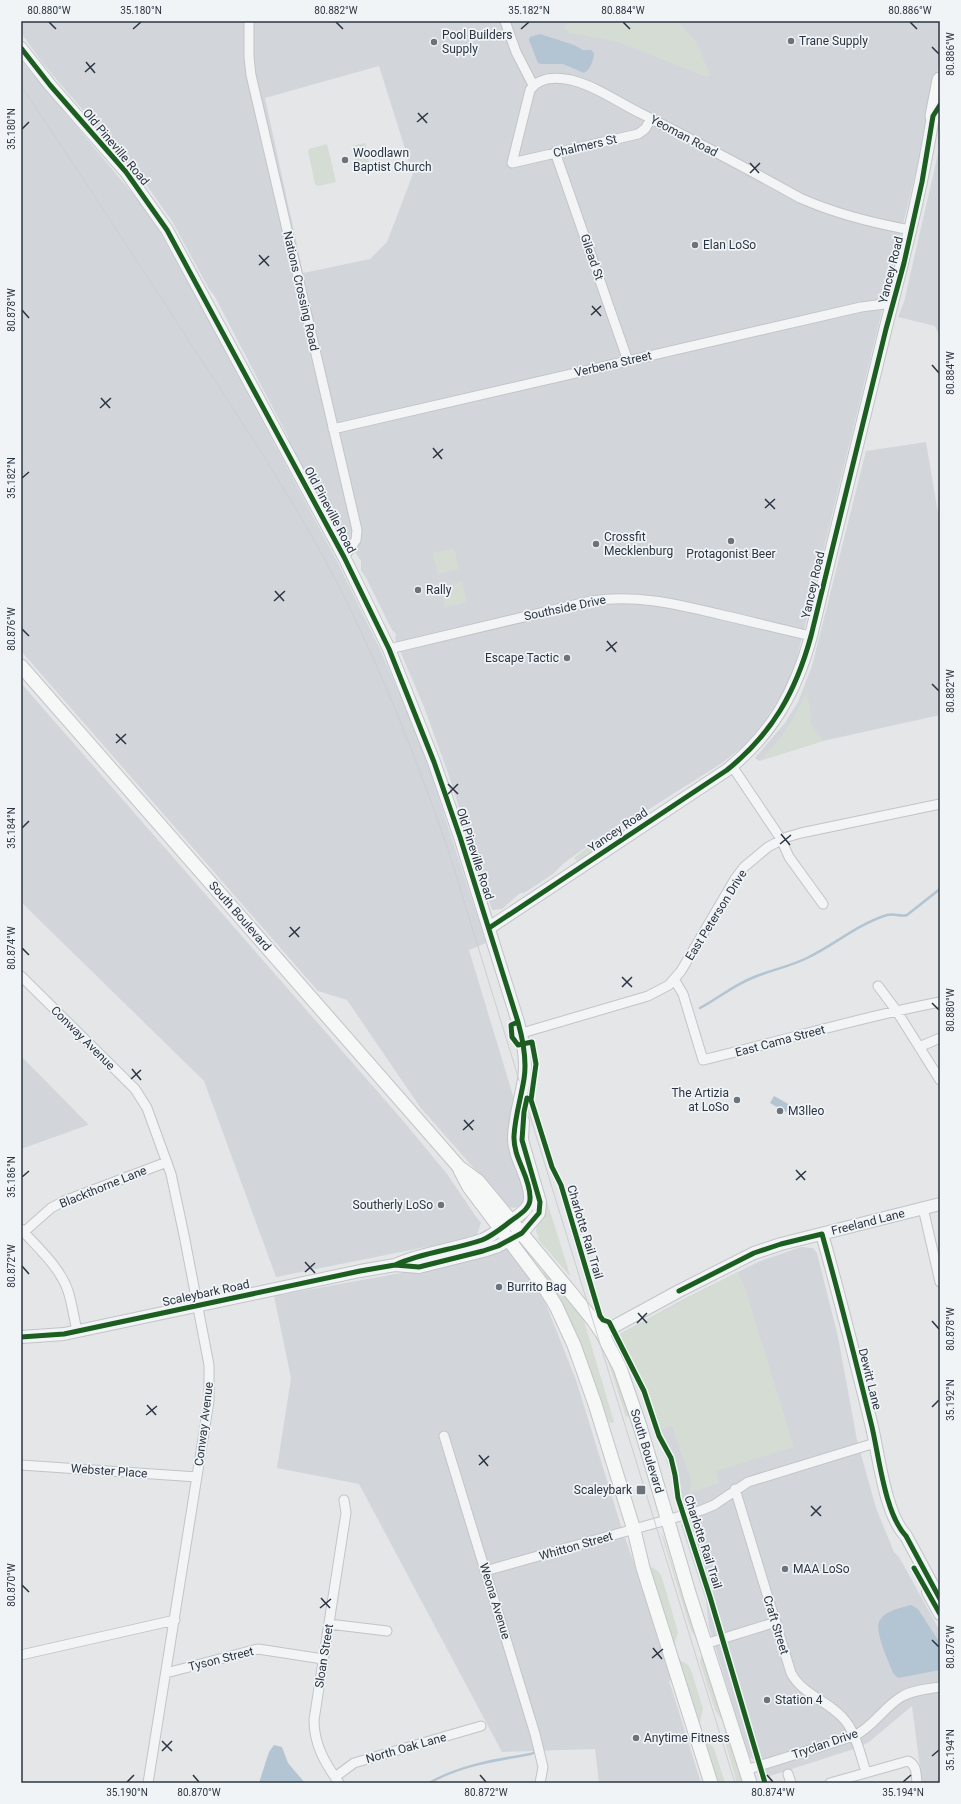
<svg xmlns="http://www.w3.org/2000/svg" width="961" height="1804" viewBox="0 0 961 1804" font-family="Roboto,sans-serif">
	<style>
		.built { fill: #d2d6db; fill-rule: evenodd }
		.green { fill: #d5dcd4 }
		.water { fill: #b3c4d2 }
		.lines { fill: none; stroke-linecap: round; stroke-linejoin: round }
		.stream { stroke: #b3c4d2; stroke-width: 2.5 }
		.minor-casing { stroke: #c2c4c6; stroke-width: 11 }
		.tertiary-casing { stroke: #c2c4c6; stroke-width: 14 }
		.secondary-casing { stroke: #c2c4c6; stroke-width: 15 }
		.primary-casing { stroke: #c0c3c6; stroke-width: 17 }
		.minor { stroke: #f2f4f5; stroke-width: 9 }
		.tertiary { stroke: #f2f4f5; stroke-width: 12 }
		.secondary { stroke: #f6f7f7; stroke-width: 13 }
		.primary { stroke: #f6f7f7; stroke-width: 15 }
		.tram { stroke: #ccced0; stroke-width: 1 }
		.cycleway-casing { stroke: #f1f4f7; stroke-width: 8 }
		.cycleway { stroke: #1b5e20; stroke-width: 5 }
		.ticks { fill: none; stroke: #2b3541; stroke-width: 1.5 }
		.poi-dot { fill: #6c737b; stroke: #f1f4f7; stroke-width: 1.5 }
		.labels { text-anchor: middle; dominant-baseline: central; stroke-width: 3.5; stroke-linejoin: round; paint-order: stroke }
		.poi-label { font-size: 12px; fill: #2b3541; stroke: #f1f4f7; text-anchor: start }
		.street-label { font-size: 12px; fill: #2b3541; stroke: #f1f4f7 }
		.neatline { fill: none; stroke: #2b3541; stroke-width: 1.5 }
		.ticks-label { font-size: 10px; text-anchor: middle; fill: #2b3541 }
	</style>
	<rect width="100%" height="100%" fill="#e4e6e8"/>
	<path class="built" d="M21,21H940V58L919,159L807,618L794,669L785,689L759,730L745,745L722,763L624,825L608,837L600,839L582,850L564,863L553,874L524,893H520L502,909L492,910L448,773L424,707L395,639L396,634L392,630L365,576L361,571V561L345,537L339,535L289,443L288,437L214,295L209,289L172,221L142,179L44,65L21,33ZM379,66L413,174L387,242L370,259L303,273L265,98Z
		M21,60L138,200L159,231L187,281L337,561L381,651L413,726L430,771L486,943L469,950L514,1099L509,1142L525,1195L523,1202L518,1207L514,1208L508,1207L420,1107L347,1000L318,991L21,651Z
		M940,145V337L935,326L898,317L904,302Z
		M926,442L940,525V715L823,741L759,761L755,758L785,723L798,702L812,666L866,451Z
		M21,683L405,1123L447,1174L477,1218L481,1223L477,1235L471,1238L276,1277L204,1081L21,902Z
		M21,1056L88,1124V1125L21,1149Z
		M504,1247L512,1250L534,1282L547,1307L576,1380L621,1526L648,1603L672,1680L669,1681L673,1693L701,1783H599L595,1749L502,1752L359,1484L277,1468L291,1378L274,1296L428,1268Z
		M801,1247L813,1248L817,1253L838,1337L857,1440L876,1508L894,1552L899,1557L940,1631V1783H922L912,1706L869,1742L857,1748L764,1778L759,1762L749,1757L709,1627L706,1601L681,1525L686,1521L644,1391L616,1336L684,1299L758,1262Z"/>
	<path class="green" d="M571,21H677L697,43L710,75L707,77L618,42L569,33L564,27Z
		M365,143L371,171L358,173L352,146Z
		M327,144L336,182L318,186L315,184L308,151L309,149Z
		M454,548L459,569L438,574L433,553Z
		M462,581L467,602L445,607L440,587Z
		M806,692L810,707L811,724L823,741L759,761C780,741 795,719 806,692Z
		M602,840H608L607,843L578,862L574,858L588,847Z
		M537,1169L570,1275H569L537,1238L539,1237L536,1232L537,1224L534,1172Z
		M544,1272L582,1314L614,1422L611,1423L609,1422L541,1273Z
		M738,1272L744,1285L794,1447L716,1471L719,1483L689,1494L691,1481L672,1426L663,1429L653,1421L644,1391L616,1336Z
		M604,1349L622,1388L630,1415L626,1417Z
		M661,1533L664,1538L680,1589L704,1650L744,1783H737L724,1738L726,1726L715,1710L700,1662C700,1658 702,1655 703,1652C703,1644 696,1636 691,1631Z
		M652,1567L659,1572L662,1578L678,1632L675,1642L676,1652L680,1660L688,1665L691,1670L703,1709L700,1723L701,1731L706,1740L714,1748L725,1783H717L650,1570Z"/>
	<path class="water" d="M540,34L574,45L583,50H591L594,53C594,59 590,70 584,73L563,64H541L538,63L529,40L530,37Z
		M774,1096L790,1105L786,1112L770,1103Z
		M911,1605L918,1609L940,1643V1670L898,1678L893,1673C889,1662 873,1629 880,1620C886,1610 901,1608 911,1605Z
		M274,1745L282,1747L288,1763L305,1783H259L269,1752Z"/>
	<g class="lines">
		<path class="stream" d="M700,1008C717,999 734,985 752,978C770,970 789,967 807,958C834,945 858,924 887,915C894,913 900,917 907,915L940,889
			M429,1783C461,1765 496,1760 531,1754L537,1751"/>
		<defs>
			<path id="minor" d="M249,21V57L251,75L357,530L356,540L344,557
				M505,21L516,52L533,85
				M651,119L645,129L638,134L512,163L530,90C539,77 556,77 571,80C596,86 619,103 642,114C695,141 748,169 800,198C836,214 872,223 911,230
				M555,152L628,361
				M333,429L861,307L893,303
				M389,649L591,601C635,594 676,604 718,614C749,621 780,629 811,636
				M732,766L781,839L789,857L823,904
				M21,976L135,1089L147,1108L171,1174L184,1235L209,1365V1401L148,1783
				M674,979L683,994L703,1060C782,1041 860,1017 940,1002
				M878,986L896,1010L940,1080
				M522,1033L648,996L669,985L681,971L735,879L744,867L768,847L787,837L801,833L940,804
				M919,1047L940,1038
				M923,1208L940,1282
				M21,1229C37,1247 60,1267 68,1291C72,1303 74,1318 77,1331
				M24,1232L51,1208L64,1201L167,1162
				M444,1436L535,1734L543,1767L540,1783
				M21,1465L197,1477
				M735,1489L791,1673C802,1694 828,1701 843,1718C856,1732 860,1754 866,1772
				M485,1571L702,1510L714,1505L748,1482L875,1443
				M329,1624L387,1631
				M705,1644L776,1622
				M21,1655L175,1620
				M166,1673L258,1649L323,1659
				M746,1770L854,1736C874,1726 883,1708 901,1697C912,1690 928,1689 940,1687
				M788,1774L791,1783
				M335,1777L354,1763L481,1726
				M339,1783C325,1763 314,1745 314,1720L346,1513L344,1500
				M830,1783L908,1761C917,1765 916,1774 917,1783"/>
			<path id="tertiary" d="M21,48L50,85L126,172L167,230L344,557L389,649L434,762L460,837L518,1022C523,1040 527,1061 524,1079C521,1098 515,1116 514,1136C513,1158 530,1176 530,1197C531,1207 522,1213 515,1218C505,1225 494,1235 482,1240C453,1250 423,1252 395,1265
				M489,928L727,770C773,733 796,691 811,636C835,534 860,432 885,331C903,259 922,188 933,116L937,108
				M822,1234C840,1298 856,1362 872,1427C879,1457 885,1514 906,1536L940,1599
				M602,1333L679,1291L754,1253L781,1244L940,1204
				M21,1337L64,1334L360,1271L395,1265L419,1267L483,1251L498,1246L522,1233L539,1213L540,1202L522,1140L523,1121
				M928,1592L940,1614"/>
			<path id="secondary" d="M21,666L459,1167L478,1181L572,1294L593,1320L602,1333L620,1368L640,1426L690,1596L750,1783
				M460,1170L469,1187L545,1288L556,1306L574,1345L595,1404L634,1530L643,1568L711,1783"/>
			<path id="primary" d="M933,116L940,80"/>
		</defs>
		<use href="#minor" class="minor-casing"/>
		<use href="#tertiary" class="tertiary-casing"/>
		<use href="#secondary" class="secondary-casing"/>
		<use href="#primary" class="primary-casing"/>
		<use href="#minor" class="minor"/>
		<use href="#tertiary" class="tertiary"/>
		<use href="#secondary" class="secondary"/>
		<use href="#primary" class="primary"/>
		<path class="tram" d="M21,85C81,176 141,266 200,358C236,413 273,469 306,526C365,628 409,738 448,849L735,1783"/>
		<defs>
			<path id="cycleway" d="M21,48L50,85L126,172L167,230L344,557L389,649L434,762L460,837L518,1022C523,1040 527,1061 524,1079C521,1098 515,1116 514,1136C513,1158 530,1176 530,1197C531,1207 522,1213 515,1218C505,1225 494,1235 482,1240C453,1250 423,1252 395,1265
				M489,928L727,770C773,733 796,691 811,636L886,329L904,263L922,182L933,116L940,105
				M518,1022L511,1025L512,1037L518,1045L532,1042L536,1064L531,1100L552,1167L561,1185L600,1316L603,1320L609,1322L644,1391L659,1436L671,1458L675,1475L678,1498L710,1597L765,1783
				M679,1291L754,1253L781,1244L822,1234C840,1298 856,1362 872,1427C879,1457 885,1514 906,1536L940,1599
				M21,1337L64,1334L360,1271L395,1265L419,1267L483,1251L498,1246L522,1233L539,1213L540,1202L522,1140L524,1112L527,1098
				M914,1568L940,1614"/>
		</defs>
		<use href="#cycleway" class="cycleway-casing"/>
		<use href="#cycleway" class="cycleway"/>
	</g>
	<path class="ticks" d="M49,22L56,29M336,22L343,29M623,22L630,29M910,22L917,29M133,29L141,22M521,29L529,22M932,47L939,54M86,62L95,73M85,72L95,63M418,113L427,123M417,122L428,113M22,129L29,122M750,163L759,173M750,173L760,163M259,255L269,266M259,265L269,256M592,306L601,316M22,310L29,318M591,315L601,306M932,365L939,373M101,398L110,408M100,408L111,398M433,448L442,459M433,458L443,449M22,478L29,472M765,499L775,509M765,508L775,499M275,591L284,601M274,601L285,591M22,629L29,636M607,641L616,652M606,651L617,642M932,684L939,691M116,734L126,744M116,743L126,734M448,784L458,794M448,794L458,784M22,828L29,821M781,834L790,845M780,844L791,835M290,927L299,937M289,937L300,927M22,948L29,955M622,977L632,987M622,987L632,977M932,1003L939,1010M132,1069L141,1080M131,1079L141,1070M464,1120L473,1130M463,1130L474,1120M796,1170L805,1180M22,1177L29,1171M796,1180L806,1171M305,1262L315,1273M22,1266L29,1274M305,1272L315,1263M638,1313L647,1323M932,1321L939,1329M637,1323L647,1313M147,1405L156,1415M932,1407L939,1400M146,1415L157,1406M479,1455L488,1466M479,1465L489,1456M811,1506L821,1516M811,1516L821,1506M22,1585L29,1592M321,1598L330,1608M320,1608L331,1599M932,1640L939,1647M653,1648L662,1659M652,1658L663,1649M162,1741L172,1751M162,1751L172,1741M932,1756L939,1750M193,1775L199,1782M480,1775L486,1782M767,1775L773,1782M127,1782L134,1775M903,1782L911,1775"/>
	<g class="poi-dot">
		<circle cx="791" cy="41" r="4"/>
		<circle cx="434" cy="42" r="4"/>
		<circle cx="345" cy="160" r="4"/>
		<circle cx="695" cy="245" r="4"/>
		<circle cx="731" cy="541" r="4"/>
		<circle cx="596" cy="544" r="4"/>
		<circle cx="418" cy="590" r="4"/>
		<circle cx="567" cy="658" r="4"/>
		<circle cx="737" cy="1100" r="4"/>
		<circle cx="780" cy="1111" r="4"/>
		<circle cx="441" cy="1205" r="4"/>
		<circle cx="499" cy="1287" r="4"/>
		<rect x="636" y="1485" width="10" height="10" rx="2"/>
		<circle cx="785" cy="1569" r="4"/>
		<circle cx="767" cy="1700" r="4"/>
		<circle cx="636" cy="1738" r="4"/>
	</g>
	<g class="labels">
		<g class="poi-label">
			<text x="442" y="35">Pool Builders<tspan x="442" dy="14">Supply</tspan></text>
			<text x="799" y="41">Trane Supply</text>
			<text x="353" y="153">Woodlawn<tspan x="353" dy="14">Baptist Church</tspan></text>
			<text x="703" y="245">Elan LoSo</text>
			<text x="604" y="537">Crossfit<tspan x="604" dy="14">Mecklenburg</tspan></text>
			<text x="731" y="554" text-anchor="middle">Protagonist Beer</text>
			<text x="426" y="590">Rally</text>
			<text x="559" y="658" text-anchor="end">Escape Tactic</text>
			<text x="729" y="1093" text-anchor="end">The Artizia<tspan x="729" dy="14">at LoSo</tspan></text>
			<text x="788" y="1111">M3lleo</text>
			<text x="433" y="1205" text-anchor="end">Southerly LoSo</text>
			<text x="507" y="1287">Burrito Bag</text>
			<text x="632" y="1490" text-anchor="end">Scaleybark</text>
			<text x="793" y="1569">MAA LoSo</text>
			<text x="775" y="1700">Station 4</text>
			<text x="644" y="1738">Anytime Fitness</text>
		</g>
		<g class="street-label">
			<text transform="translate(684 136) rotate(28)">Yeoman Road</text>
			<text transform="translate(585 146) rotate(-13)">Chalmers St</text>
			<text transform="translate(116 147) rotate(50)">Old Pineville Road</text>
			<text transform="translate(592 257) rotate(71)">Gilead St</text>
			<text transform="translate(891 270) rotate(-76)">Yancey Road</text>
			<text transform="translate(301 291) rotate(77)">Nations Crossing Road</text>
			<text transform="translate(613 364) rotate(-13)">Verbena Street</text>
			<text transform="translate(330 510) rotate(62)">Old Pineville Road</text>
			<text transform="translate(813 585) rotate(-77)">Yancey Road</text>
			<text transform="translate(565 608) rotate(-12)">Southside Drive</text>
			<text transform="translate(618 830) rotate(-34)">Yancey Road</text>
			<text transform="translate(475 854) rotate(72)">Old Pineville Road</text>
			<text transform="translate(716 915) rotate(-58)">East Peterson Drive</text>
			<text transform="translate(240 916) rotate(49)">South Boulevard</text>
			<text transform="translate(83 1038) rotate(45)">Conway Avenue</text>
			<text transform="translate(780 1041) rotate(-15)">East Cama Street</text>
			<text transform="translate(103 1187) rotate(-22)">Blackthorne Lane</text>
			<text transform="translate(868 1222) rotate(-14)">Freeland Lane</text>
			<text transform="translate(585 1232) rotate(73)">Charlotte Rail Trail</text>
			<text transform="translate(206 1293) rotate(-12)">Scaleybark Road</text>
			<text transform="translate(870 1379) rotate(76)">Dewitt Lane</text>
			<text transform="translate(204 1424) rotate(-83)">Conway Avenue</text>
			<text transform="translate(647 1451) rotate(73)">South Boulevard</text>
			<text transform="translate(109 1471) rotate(4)">Webster Place</text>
			<text transform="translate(703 1542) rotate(72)">Charlotte Rail Trail</text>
			<text transform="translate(576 1546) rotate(-16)">Whitton Street</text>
			<text transform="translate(495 1601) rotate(73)">Weona Avenue</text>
			<text transform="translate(776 1625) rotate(73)">Craft Street</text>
			<text transform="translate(324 1656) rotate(-81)">Sloan Street</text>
			<text transform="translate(221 1659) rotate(-14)">Tyson Street</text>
			<text transform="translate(825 1744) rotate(-19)">Tryclan Drive</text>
			<text transform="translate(406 1748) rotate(-16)">North Oak Lane</text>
		</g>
	</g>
	<rect width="961" height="1804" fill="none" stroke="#f1f4f7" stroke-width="44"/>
	<rect x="22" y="22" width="917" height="1760" class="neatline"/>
	<g class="ticks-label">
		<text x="49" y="14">80.880°W</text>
		<text x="141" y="14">35.180°N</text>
		<text x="336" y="14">80.882°W</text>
		<text x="529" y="14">35.182°N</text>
		<text x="623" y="14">80.884°W</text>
		<text x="910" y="14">80.886°W</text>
		<text transform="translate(950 54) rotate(-90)" y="4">80.886°W</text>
		<text transform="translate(11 129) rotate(-90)" y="4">35.180°N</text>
		<text transform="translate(11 310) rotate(-90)" y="4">80.878°W</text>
		<text transform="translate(950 373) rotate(-90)" y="4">80.884°W</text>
		<text transform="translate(11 478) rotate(-90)" y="4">35.182°N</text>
		<text transform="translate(11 629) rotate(-90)" y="4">80.876°W</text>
		<text transform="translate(950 691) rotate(-90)" y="4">80.882°W</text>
		<text transform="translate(11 828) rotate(-90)" y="4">35.184°N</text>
		<text transform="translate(11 948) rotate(-90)" y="4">80.874°W</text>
		<text transform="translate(950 1010) rotate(-90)" y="4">80.880°W</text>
		<text transform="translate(11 1177) rotate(-90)" y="4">35.186°N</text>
		<text transform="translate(11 1266) rotate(-90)" y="4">80.872°W</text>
		<text transform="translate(950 1329) rotate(-90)" y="4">80.878°W</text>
		<text transform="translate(950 1400) rotate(-90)" y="4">35.192°N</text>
		<text transform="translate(11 1585) rotate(-90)" y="4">80.870°W</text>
		<text transform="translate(950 1647) rotate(-90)" y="4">80.876°W</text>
		<text transform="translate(950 1750) rotate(-90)" y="4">35.194°N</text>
		<text x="127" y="1796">35.190°N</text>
		<text x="199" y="1796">80.870°W</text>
		<text x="486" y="1796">80.872°W</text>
		<text x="773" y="1796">80.874°W</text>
		<text x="903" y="1796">35.194°N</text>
	</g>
</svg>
